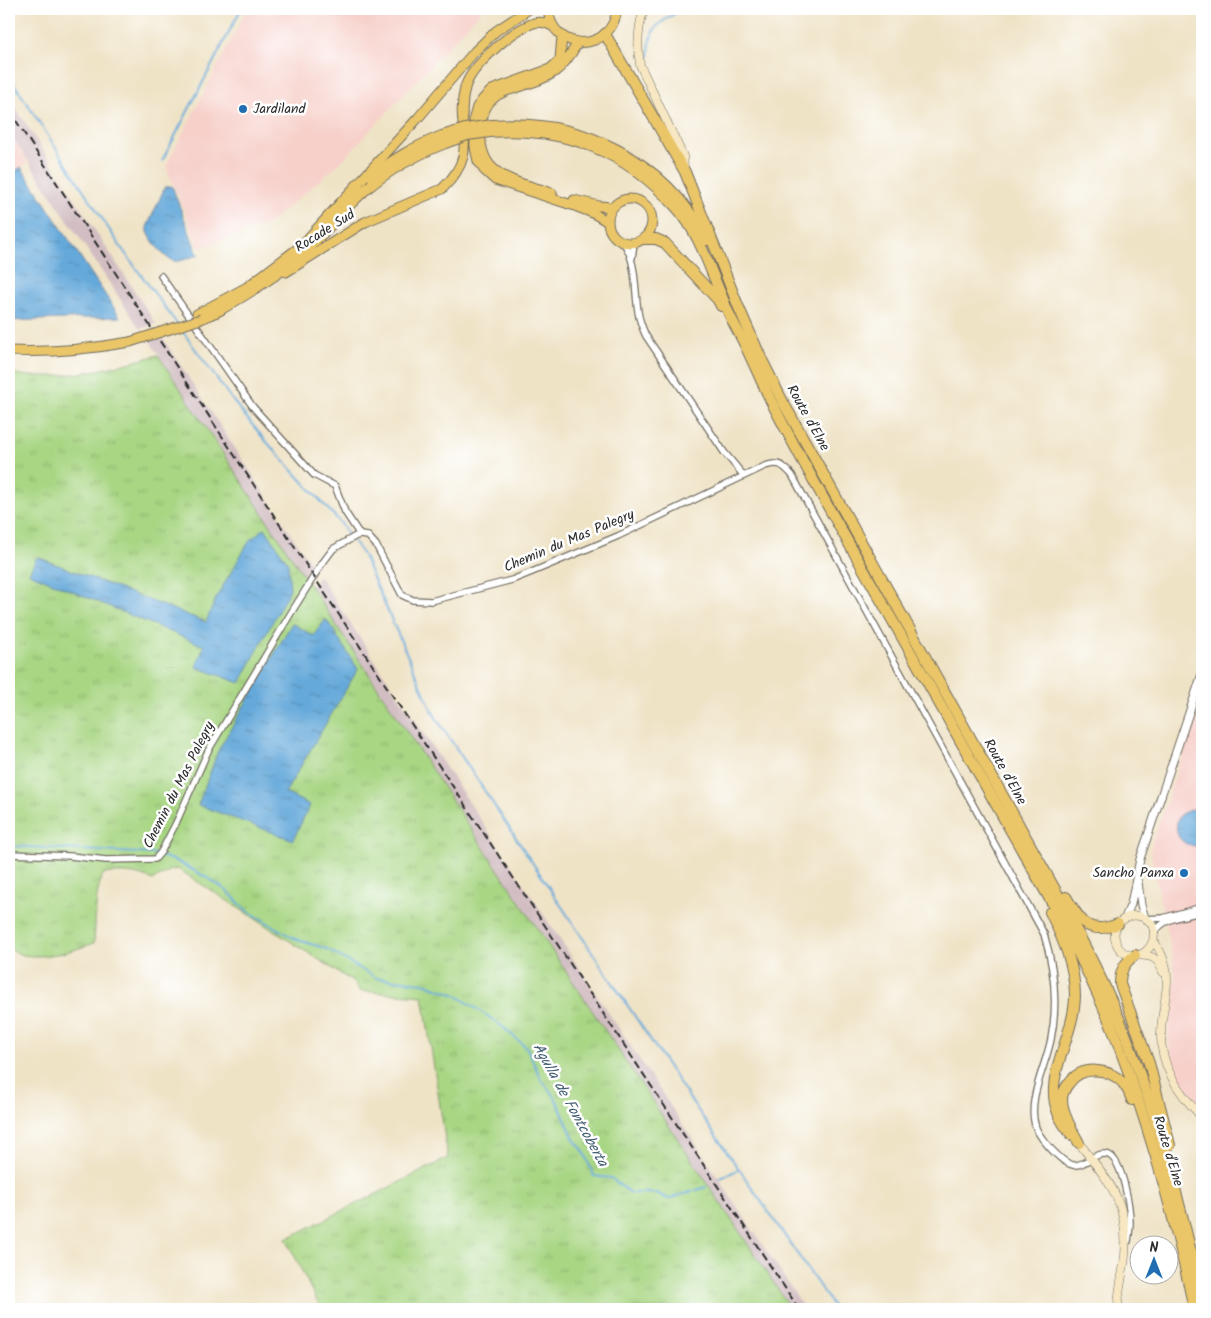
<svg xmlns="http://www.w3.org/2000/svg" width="1211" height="1318" viewBox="0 0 1211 1318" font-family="Kalam,sans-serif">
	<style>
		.built { fill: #f7d0ca }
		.railway { fill: #d2bec2 }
		.grass { fill: url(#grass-tufts); stroke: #6a8057 }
		.water { fill: url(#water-ripples); stroke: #486a82 }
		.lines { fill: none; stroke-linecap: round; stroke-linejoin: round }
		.stream { stroke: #65a9da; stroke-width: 2 }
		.minor-casing { stroke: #706b61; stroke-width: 8 }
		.tertiary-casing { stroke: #706b61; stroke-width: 9 }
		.secondary-casing { stroke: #706b61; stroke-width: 9 }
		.primary-casing { stroke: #706b61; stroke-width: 11 }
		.trunk-casing { stroke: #706b61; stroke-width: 12 }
		.minor { stroke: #fff; stroke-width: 5.5 }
		.tertiary { stroke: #fff; stroke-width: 7 }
		.secondary { stroke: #f7e8c3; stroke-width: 8 }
		.primary { stroke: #eac669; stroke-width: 9 }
		.trunk { stroke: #eac669; stroke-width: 10 }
		.rail { stroke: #2b2b2b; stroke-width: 2; stroke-dasharray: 8 4; stroke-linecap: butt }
		.primary-bridge-casing { stroke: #706b61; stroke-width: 11; stroke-linecap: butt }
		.trunk-bridge-casing { stroke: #706b61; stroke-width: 12; stroke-linecap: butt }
		.primary-bridge { stroke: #eac669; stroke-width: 9 }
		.trunk-bridge { stroke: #eac669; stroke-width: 10 }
		.poi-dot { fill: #1f6fb2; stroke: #fff; stroke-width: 2 }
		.labels { text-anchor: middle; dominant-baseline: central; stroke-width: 5; stroke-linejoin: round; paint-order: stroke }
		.poi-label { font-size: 14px; fill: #2b2b2b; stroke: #fff; text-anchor: start }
		.street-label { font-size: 14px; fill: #2b2b2b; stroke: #fff }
		.water-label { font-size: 15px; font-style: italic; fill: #425d71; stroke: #fff }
	</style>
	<defs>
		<pattern id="grass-tufts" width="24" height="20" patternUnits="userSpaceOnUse" patternTransform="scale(1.25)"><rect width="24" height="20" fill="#a8d683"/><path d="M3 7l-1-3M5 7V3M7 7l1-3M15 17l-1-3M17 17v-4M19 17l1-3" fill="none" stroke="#91b871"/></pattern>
		<pattern id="water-ripples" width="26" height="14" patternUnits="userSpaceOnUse" patternTransform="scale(1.25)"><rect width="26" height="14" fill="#65a9da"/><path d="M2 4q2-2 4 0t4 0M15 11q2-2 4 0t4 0" fill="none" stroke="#538ab1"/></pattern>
	</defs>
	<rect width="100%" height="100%" fill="#fff"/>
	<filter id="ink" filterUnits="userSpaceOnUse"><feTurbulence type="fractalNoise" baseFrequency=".02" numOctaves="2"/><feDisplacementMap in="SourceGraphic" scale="10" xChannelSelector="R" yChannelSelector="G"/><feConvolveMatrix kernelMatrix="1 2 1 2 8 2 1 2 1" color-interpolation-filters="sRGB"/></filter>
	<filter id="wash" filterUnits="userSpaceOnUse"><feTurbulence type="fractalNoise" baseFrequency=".0096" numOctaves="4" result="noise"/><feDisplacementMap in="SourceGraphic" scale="20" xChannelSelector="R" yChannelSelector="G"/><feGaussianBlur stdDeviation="1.12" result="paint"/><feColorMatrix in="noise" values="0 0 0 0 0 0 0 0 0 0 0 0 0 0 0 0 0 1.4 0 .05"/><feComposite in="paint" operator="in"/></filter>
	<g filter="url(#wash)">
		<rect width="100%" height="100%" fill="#efe3c6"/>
		<path class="built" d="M247,9H483L340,163L269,223L199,248L166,166Z
			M9,132L28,162L9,176Z
			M1202,700V1106L1185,1089L1172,1064L1168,1038L1175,972L1150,849Z"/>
		<path class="railway" d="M9,98L156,324L140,329L9,132Z
			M162,337L314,569L307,581L149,340Z
			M319,576L805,1309H791L311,588Z"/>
		<path class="grass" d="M158,355L473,832L791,1309H321L286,1239L448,1158L423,996L360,991L355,983L178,869L171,870L153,880C134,872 123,872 103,874C94,896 96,920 94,943C73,951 46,959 23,955C18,954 13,950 9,948V372C49,385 118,366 158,355Z"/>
		<path class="water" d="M21,167L120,317L9,321V176Z
			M172,186L198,255C191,257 181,262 174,261C165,260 147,236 147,227L165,187Z
			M265,528L288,563L290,589L240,683L196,667L204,646L29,573L37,557L206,622L217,596L250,540Z
			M326,619L358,669L285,793L310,805L293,840L198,805L218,751L292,623L313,636Z
			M1193,809L1202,811V845C1182,850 1169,831 1181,814Z"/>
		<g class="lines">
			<path class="stream" d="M649,56C649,25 658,24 682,9
				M9,76L120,246L177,324
				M162,161L241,9
				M180,328L233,401L264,439L340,522L350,537
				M353,541L363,555L432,711L440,724L692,1102L739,1169
				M9,846L156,854
				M161,856L176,861L206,877L226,890L246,910L295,939L327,949L376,978L423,983L456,995L498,1023L527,1048L541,1079L555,1097L575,1141L583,1150L594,1176L611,1178L630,1193H656L668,1199L706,1187
				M719,1179L739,1169L835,1309"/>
		</g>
	</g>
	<g filter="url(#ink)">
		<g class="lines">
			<defs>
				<path id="minor" d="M623,242C638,262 634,294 639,317C641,324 643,330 646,336L724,452L744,476
					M632,258L634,243
					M161,276L253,407L314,475L335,486L345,512L360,535
					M9,854L70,856L106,860L155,859L161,852L176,823L208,751L291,613L321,565L333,549L356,536L360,535L368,536L376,545L402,595L413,600L431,601L512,580L532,572L618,536L765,466C779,461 783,465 792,475L1044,934C1054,967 1058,1004 1051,1039C1046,1066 1026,1101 1036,1128C1040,1138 1061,1163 1073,1165C1085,1167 1096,1150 1109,1155C1123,1162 1130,1208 1130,1222C1130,1228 1129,1235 1128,1241
					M1146,919L1163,918L1202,907
					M1154,933C1164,917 1185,916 1202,912"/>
				<path id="tertiary" d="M1138,882L1141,905L1145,918
					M1125,918L1131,904L1140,859L1202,674"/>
				<path id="secondary" d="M644,9C638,27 637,46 640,65L683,156L684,168
					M1154,941C1157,946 1161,952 1163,958C1173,981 1161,1009 1161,1034C1160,1067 1180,1095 1202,1117
					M1139,955C1157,949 1161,921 1139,916C1134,915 1128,916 1124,919C1109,927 1113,950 1129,955C1137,957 1147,953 1155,959C1159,962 1161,967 1163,972
					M1079,1143C1110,1183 1129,1202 1125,1256C1123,1274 1118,1291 1118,1309"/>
				<path id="primary" d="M548,9C552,53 612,54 617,9
					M562,36L560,60L550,69L492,90L483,99L477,107L474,118L475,148L478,161L484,170L495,180L575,206L593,213L608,222
					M552,193C514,180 476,178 481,126C482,115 485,104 495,97C501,92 509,90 516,88C549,77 560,75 578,42
					M608 221a22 22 0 1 1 44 0a22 22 0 1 1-44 0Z
					M574,200L599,206L613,207
					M286,272L365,222L442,189C482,151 454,130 465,88C470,67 513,29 534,23C541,21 546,23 552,26
					M197,314L247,287L301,246L418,118L475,51L496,31L529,9
					M201,319L221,310
					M9,351C50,353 90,349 130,342"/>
				<path id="trunk" d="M605,34L685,172L739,308L762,360L783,402L1057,893C1081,939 1106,985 1125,1033C1158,1120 1183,1210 1202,1302
					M493,125C582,118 664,160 707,240
					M490,132C566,127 626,151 677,208C700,234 709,268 723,299C728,314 736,327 743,341C753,361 761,381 771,401C811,479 855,554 898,630C953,727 1006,824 1062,920C1081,959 1101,998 1116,1038C1149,1126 1175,1217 1194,1309
					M372,177C394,158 415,147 442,136
					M340,204L355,191
					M644,239H656L665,243L718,300L721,306
					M216,312C244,296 271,280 296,259C321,238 341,211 366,189C391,168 415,155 445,143
					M1066,897C1081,921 1087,936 1118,924
					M1050,912C1063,939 1075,966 1075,996C1074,1047 1030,1089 1072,1135
					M1135,955C1124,963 1120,971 1120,984L1149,1063L1170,1145
					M1079,1143C1072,1130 1063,1115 1062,1100C1062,1093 1065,1088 1069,1083C1082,1065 1109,1068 1123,1083C1127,1088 1130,1094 1132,1100"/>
			</defs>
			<use href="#minor" class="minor-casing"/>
			<use href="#tertiary" class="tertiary-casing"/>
			<use href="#secondary" class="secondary-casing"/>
			<use href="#primary" class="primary-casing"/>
			<use href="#trunk" class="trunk-casing"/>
			<use href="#minor" class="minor"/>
			<use href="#tertiary" class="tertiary"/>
			<use href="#secondary" class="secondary"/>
			<use href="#primary" class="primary"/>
			<use href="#trunk" class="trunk"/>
			<path class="rail" d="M9,110L314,577L799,1309"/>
			<defs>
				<path id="primary-bridge" d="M130,342L201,319"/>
				<path id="trunk-bridge" d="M442,136L465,129L493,125
					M445,143L467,135L490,132"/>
			</defs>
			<use href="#primary-bridge" class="primary-bridge-casing"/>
			<use href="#trunk-bridge" class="trunk-bridge-casing"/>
			<use href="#primary-bridge" class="primary-bridge"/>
			<use href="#trunk-bridge" class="trunk-bridge"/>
		</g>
	</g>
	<g class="poi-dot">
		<circle cx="243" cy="109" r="5"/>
		<circle cx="1184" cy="873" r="5"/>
	</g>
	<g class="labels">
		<g class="poi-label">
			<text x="253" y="109">Jardiland</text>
			<text x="1174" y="873" text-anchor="end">Sancho Panxa</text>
		</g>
		<g class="street-label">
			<text transform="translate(325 231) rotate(-32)">Rocade Sud</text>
			<text transform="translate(808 418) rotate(61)">Route d'Elne</text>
			<text transform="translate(569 541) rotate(-23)">Chemin du Mas Palegry</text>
			<text transform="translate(1005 772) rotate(61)">Route d'Elne</text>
			<text transform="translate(179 785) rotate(-63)">Chemin du Mas Palegry</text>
			<text transform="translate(1168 1151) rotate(73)">Route d'Elne</text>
		</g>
		<g class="water-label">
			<text transform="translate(570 1105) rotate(61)">Agulla de Fontcoberta</text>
		</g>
	</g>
	<rect width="1211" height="1318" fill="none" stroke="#fff" stroke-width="30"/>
	<g transform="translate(1154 1260)"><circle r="24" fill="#ffffff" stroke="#aaaaaa"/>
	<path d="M0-4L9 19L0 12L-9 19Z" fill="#1f6fb2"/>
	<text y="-8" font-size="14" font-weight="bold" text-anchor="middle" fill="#2b2b2b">N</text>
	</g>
</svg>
